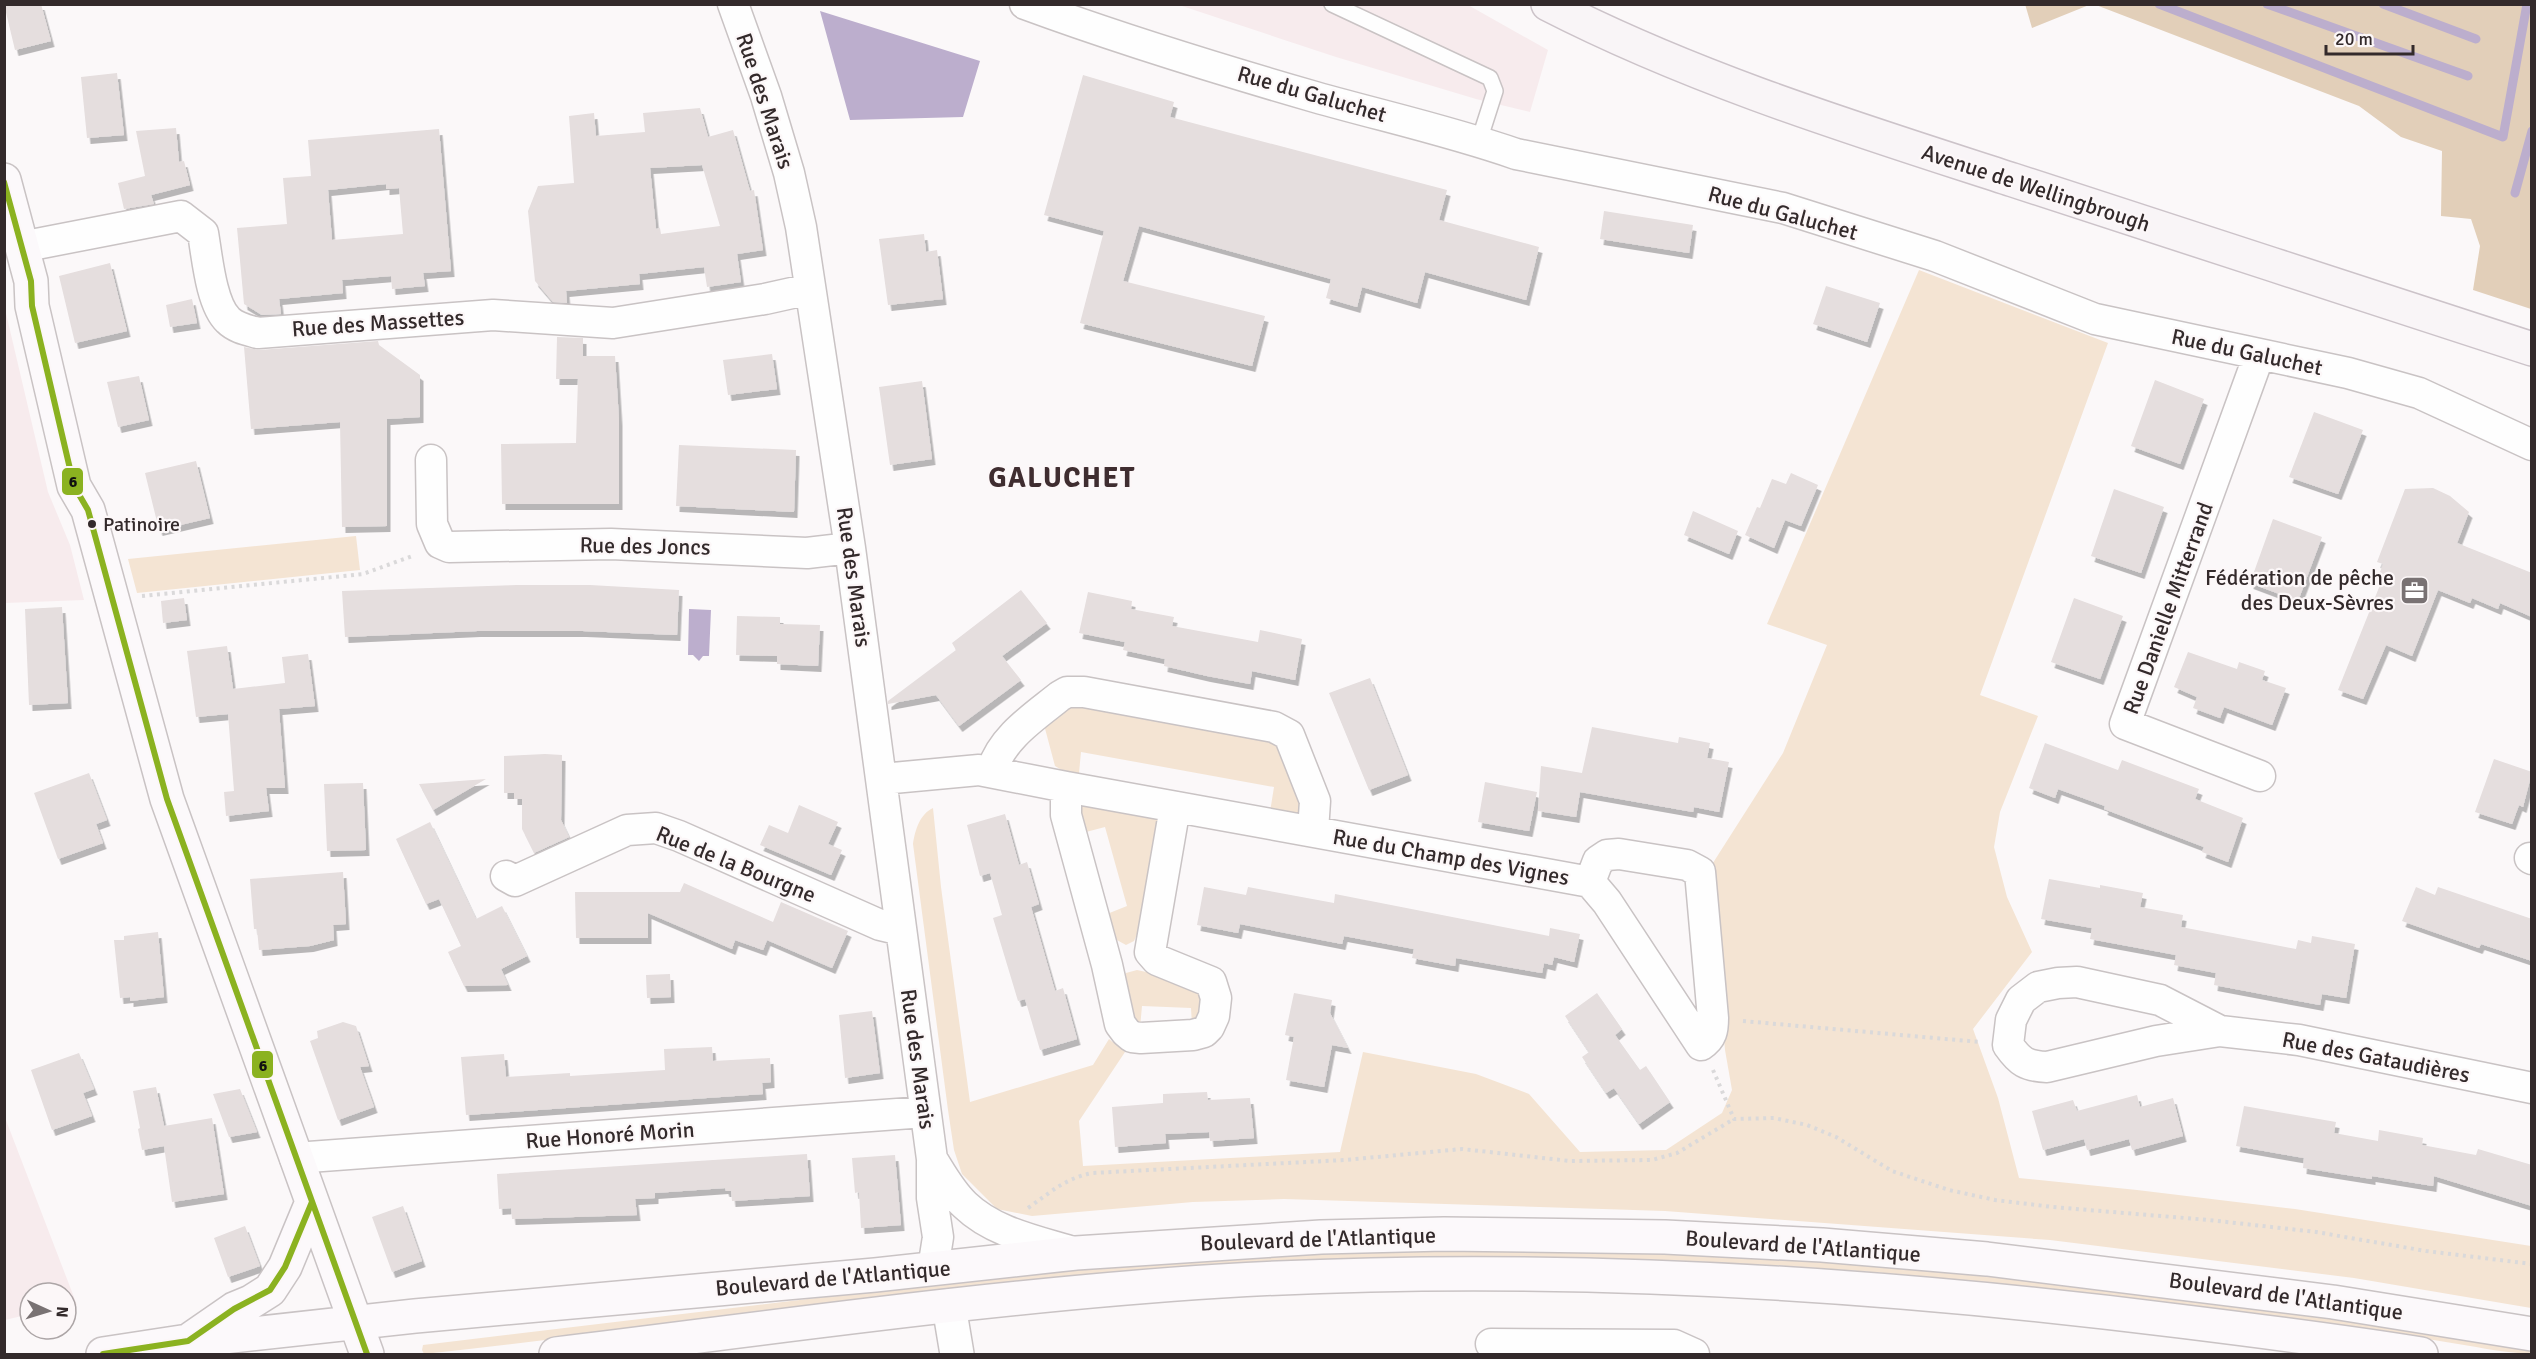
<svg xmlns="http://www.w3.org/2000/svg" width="2536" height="1359" viewBox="0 0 2536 1359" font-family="Signika,sans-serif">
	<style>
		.built { fill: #f7ebed }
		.green { fill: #f4e4d3 }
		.forest { fill: #e2cfb9 }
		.water { fill: #bcaecd }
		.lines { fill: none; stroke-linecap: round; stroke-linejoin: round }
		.stream { stroke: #bcaecd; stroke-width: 9 }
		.building { fill: #e5dede; fill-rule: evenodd; filter: url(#shadow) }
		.service-casing { stroke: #c9c3c4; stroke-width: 18 }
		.minor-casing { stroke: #c9c3c4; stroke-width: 33 }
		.tertiary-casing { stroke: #c9c3c4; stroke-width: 36 }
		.secondary-casing { stroke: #c9c3c4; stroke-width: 36 }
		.primary-casing { stroke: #ccc3c9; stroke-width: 36 }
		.path { stroke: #dad9da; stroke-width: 4; stroke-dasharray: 3 4.5; stroke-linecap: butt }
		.service { stroke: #fefefe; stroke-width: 15 }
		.minor { stroke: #fefefe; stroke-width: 30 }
		.tertiary { stroke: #fefefe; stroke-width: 33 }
		.secondary { stroke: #fcf9fb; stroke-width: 33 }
		.primary { stroke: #f9f5f7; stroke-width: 33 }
		.bus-1-casing { stroke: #fcf7f8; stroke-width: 10 }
		.bus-1 { stroke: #8bb220; stroke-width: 6 }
		.bus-dot { fill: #332a2b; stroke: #fcf7f8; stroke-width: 2 }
		.labels { text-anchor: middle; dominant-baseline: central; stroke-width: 4.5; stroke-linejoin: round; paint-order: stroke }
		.bus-label { font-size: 20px; fill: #332a2b; stroke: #fcf7f8; text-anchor: start }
		.street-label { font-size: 22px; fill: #332a2b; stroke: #fcf7f8 }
		.poi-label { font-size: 22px; fill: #332a2b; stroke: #fcf7f8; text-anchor: end }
		.district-label { font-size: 28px; font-weight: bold; letter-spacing: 1.5px; fill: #3f2d30; stroke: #fcf7f8 }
		.line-badge { stroke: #fcf7f8; stroke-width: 2 }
		.pale-badge-label { font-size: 16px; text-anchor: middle; font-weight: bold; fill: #111 }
	</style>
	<defs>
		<filter id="shadow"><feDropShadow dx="3.5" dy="6" stdDeviation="0" flood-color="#0004"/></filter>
	</defs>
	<rect width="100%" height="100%" fill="#fbf8f9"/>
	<path class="built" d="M1179,5H1468L1548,50L1530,112L1476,99L1336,57Z
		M5,309L48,492L70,545L84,600L5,603Z
		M4,1115L77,1305L66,1307V1293H30V1314L5,1320Z"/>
	<path class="green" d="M1919,270L2108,343L1980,695L2038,716L2000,812L1994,847L2007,897L2032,952L1973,1029L1998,1098L2019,1178L2137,1190L2295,1209L2531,1246V1308L2354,1278L2050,1240L1665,1211L1284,1199L1193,1202L1032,1216L997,1209L962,1174L954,1150L948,1110L913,844C915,830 920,814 933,808L941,887L970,1102L1093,1065L1109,1039L1125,1052L1079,1121L1083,1166L1340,1152L1363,1052L1476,1074L1529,1094L1580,1152L1666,1150L1722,1113L1732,1090L1725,1050L1711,866L1783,753L1827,645L1767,624Z
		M356,536L360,570L137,593L128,559Z
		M1061,703L1279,741L1303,801L1300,813L1294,815L1270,812L1274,787L1081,752L1079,773C1069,774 1063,771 1055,766L1043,721Z
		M1081,800L1156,817L1159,823L1138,932L1134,941L1126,945L1115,939L1107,914L1127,906L1105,827L1086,832L1079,809Z
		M1137,970L1202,984L1207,1013L1192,1025L1191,1008L1142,1006L1140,1028L1133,1027L1121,979L1126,973Z
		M1494,1249L1752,1256L1872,1265L2005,1278L2306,1315L2531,1349L2532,1354C2507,1353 2482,1348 2458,1344C2409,1336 2360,1327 2311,1321C2110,1295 1909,1270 1707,1262C1526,1255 1344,1255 1164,1268C916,1288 671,1327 424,1354L422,1350L423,1345L1025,1273L1289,1254Z"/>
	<path class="forest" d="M2025,4H2089V5L2032,28Z
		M2096,5H2531V309L2473,290L2480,246L2471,219L2441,216L2442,151L2401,137L2359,106Z"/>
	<path class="water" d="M820,11L980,61L963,117L850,120Z
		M689,609L711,610L709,656H703L699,661L693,655H688Z"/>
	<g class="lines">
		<path class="stream" d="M2159,4L2503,137L2527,4
			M2267,4L2468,76
			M2383,4L2476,39
			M2515,193L2532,131"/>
	</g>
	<path class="building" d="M4,4H41L51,41L15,50Z
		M117,73L124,135L87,138L81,77Z
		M1083,75L1174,102L1170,117L1447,190L1439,220L1539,247L1526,300L1425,272L1417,303L1362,287L1357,307L1326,298L1331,279L1139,226L1123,281L1265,316L1252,366L1080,323L1104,231L1044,215Z
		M700,108L708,137L733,130L750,191L754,190L763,250L737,254L741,282L707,287L704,267L639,274L640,284L566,291L567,303L553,302L535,281L528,211L538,186L574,183L569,116L594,113L596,136L645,132L643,113ZM702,165L720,226L661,234L660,228L656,229L650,168Z
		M176,128L179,162L184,161L190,185L151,195L154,204L124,209L118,183L145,176L136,131Z
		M439,129L451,271L423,273L425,286L392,289L391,276L342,280L343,293L279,299L281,314L262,315L244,304L237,228L287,224L283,178L311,176L308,140ZM386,184V189L399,188L403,234L332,240L328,190Z
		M1604,211L1693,225L1689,253L1600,239Z
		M924,234L926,252L937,250L943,299L888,305L879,239Z
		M110,263L127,331L75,343L59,276Z
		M1826,286L1880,303L1867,342L1813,324Z
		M192,299L197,323L170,327L166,305Z
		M557,337L583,338V356H615L619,420V504H502L501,444L576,443L578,379H556Z
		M378,341L379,345L420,375V417L387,419V526L342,527L340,422L251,429L244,347L259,350Z
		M772,354L777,389L728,395L723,360Z
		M139,376L149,420L118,427L107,382Z
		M2155,380L2204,399L2180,464L2131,446Z
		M922,381L932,459L890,465L879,387Z
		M2314,412L2363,430L2338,494L2289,477Z
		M679,445L796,450L794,512L676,506Z
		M196,461L210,518L159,530L145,473Z
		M1791,473L1818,485L1801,526L1785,520L1774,548L1745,535L1757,507L1760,508L1772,479L1786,484Z
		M2433,488L2450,496L2469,512L2457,543L2532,573V617L2500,603L2498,609L2472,598L2470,603L2438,590L2412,656L2386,645L2363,699L2338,690L2380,585L2376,583L2383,564L2377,562L2405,489Z
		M2114,489L2164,507L2141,573L2091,556Z
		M1693,511L1738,531L1729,554L1684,535Z
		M2273,519L2322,537L2298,601L2250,583Z
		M517,585H590L679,590L677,635L583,631H477L345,637L342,591Z
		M1021,590L1047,623L1002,656L1021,680L959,726L936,695L888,704V701L956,650L952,643Z
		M1088,592L1132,601L1131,609L1174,617L1172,626L1258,642L1260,630L1302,639L1295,680L1252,671L1250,684L1207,676L1164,666L1165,659L1123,650L1125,642L1079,633Z
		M184,598L187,620L163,623L161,601Z
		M2074,598L2123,616L2100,679L2051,662Z
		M62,607L68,703L29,705L25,609Z
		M737,616L780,617V624L820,625L818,666L777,664V656L736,655Z
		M227,646L233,689L285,683L282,657L308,654L315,706L279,709L285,788H266L269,811L226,816L224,792L234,791L228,714L196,717L187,651Z
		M2188,652L2237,669L2239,662L2265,671L2262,680L2286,688L2272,725L2224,707L2220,718L2193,708L2197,697L2174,687Z
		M1370,678L1408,775L1369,790L1329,693Z
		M1592,727L1678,743L1679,737L1710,743L1707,758L1729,762L1719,812L1694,807L1693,812L1580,792L1576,817L1538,811L1541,766L1582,773Z
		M2045,743L2118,770L2122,760L2199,789L2195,799L2243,818L2228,862L2202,852L2204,847L2104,809L2105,806L2058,789L2055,798L2029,788Z
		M545,754L562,755L561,820L569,837L534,853L522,829V799H514V793H504V756Z
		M2494,759L2532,772L2523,807L2519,805L2512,824L2475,812Z
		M89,773L107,820L96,824L103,843L58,859L34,793Z
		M486,779L433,810L419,784Z
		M1485,782L1537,792L1529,831L1478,822Z
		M363,783L366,850L327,851L324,784Z
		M799,805L838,822L828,844L842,850L831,875L760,845L769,825L788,833Z
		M1005,814L1019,865L1027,862L1039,904L1031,907L1055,991L1063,988L1077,1039L1040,1050L1025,999L1018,1001L993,918L1002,915L990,873L980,876L967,825Z
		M430,822L476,919L502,906L527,956L501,969L508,985L464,986L448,952L461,946L439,899L426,904L396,839Z
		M343,872L346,924L333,925L334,940L310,946L259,950L257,929H254L250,879Z
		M2049,879L2100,888V885L2143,893L2140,907L2183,915L2181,927L2296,949L2298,940L2311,943L2312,936L2355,944L2346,998L2322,994L2320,1005L2214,985L2216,973L2174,965L2176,955L2090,939L2092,928L2041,919Z
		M684,883L773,922L781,902L848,931L832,968L767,940L763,950L735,940L732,949L648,913V938H576L575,892H680Z
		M1204,887L1246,895L1248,887L1334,903L1335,894L1549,936L1550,928L1580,934L1574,962L1554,957L1552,965L1544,963L1542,973L1456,958L1455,966L1412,958L1414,949L1344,936L1342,944L1240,924L1238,933L1197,925Z
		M2416,887L2435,895L2438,887L2532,919V961L2481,944L2479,948L2402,921Z
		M158,932L164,997L130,1001V997L120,998L114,940H124V936Z
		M670,974L671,997L647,998L646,975Z
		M1294,993L1332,1000L1330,1013L1348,1048L1332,1045L1324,1087L1286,1080L1294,1037L1285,1035Z
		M1597,993L1622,1029L1615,1035L1640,1070L1646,1066L1670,1102L1639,1124L1614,1088L1606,1093L1582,1057L1589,1052L1565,1016Z
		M872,1011L880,1073L845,1078L839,1015Z
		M343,1022L356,1026L369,1066L360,1067L374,1107L338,1120L310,1041L318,1038L317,1031Z
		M712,1047L713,1061L770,1058L771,1082L762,1083L763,1094L466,1115L461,1057L504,1054L506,1077L570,1073V1076L665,1070L664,1049Z
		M79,1053L94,1089L83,1093L92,1116L52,1130L31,1070Z
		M156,1087L164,1126L212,1118L224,1194L172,1202L164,1146L142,1150L138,1129L140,1128L133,1091Z
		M240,1089L257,1132L229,1137L213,1094Z
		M1207,1092L1208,1100L1250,1098L1254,1138L1210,1141L1209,1132L1165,1134L1166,1143L1115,1147L1112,1107L1163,1103V1094Z
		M2137,1095L2140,1107L2173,1098L2183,1136L2132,1150L2129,1139L2087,1150L2084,1139L2043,1150L2032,1111L2073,1100L2077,1111Z
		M2244,1106L2336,1122L2334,1133L2378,1141L2379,1130L2423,1138L2422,1145L2476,1155L2478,1149L2532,1165V1206L2434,1176L2433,1186L2372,1176V1179L2303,1168L2304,1158L2236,1146Z
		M807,1154L810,1196L732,1201L731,1191H726L725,1188L655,1193V1198L635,1199L637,1215L512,1219L511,1208L499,1209L497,1174Z
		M895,1155L901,1225L861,1228L859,1192L855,1193L852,1158Z
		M403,1206L422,1261L392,1272L372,1217Z
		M245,1226L260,1266L228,1277L214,1238Z"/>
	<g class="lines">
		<defs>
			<path id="service" d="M1332,4L1490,78L1495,91L1479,141"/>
			<path id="minor" d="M733,4L766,96L789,173L801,227L850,548L932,1159V1198L938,1237L933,1269
				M1025,4C1120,39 1218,69 1315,97C1382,116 1450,131 1516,154L1783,208L1935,256L2095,319L2348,373L2419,393L2532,445
				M21,247L181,216L203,233C207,256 211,304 228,320C236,328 247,330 258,333L493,315L613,323L765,299L810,289
				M2259,355L2125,724L2260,776
				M431,460L432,524L440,543L449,547L611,544L807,553L850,548
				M992,771C1001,738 1034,717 1060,696L1067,692H1084L1274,727L1289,735L1315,801L1313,831
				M882,779L979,770L1066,787L1590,882L1607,902L1701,1045C1712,1038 1713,1030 1713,1018L1700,872L1687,865L1619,854L1607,855L1598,861L1590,882
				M1066,787V815L1107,965L1120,1024L1126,1032L1132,1037L1141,1038L1193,1035L1204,1032L1209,1027L1214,1016L1216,998L1211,982L1157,960L1150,952L1175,807
				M2530,858L2532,859
				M506,876L515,881L627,830L656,828L679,836L880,925L901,930
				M2220,1031L2160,1000L2077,982L2058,983L2038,987L2021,1000L2011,1020L2008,1045C2020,1062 2026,1066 2047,1067L2156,1041L2220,1031L2299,1040L2532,1088
				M295,1158L925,1112
				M932,1159C942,1175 951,1192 965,1205C994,1233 1038,1241 1076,1253
				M1491,1344L1674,1345L1694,1354"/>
			<path id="tertiary" d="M949,1306L957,1354"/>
			<path id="secondary" d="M4,180L31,281L32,306L74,486L88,510L167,799L367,1354
				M192,1338L234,1309L251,1302L270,1290L285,1267L312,1202
				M103,1354L188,1341L415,1316L875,1275L1076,1253L1321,1237L1444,1234L1665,1237L1822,1245L1987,1259L2333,1302L2532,1334
				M556,1354C777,1327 998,1295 1221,1281C1540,1262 1862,1281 2179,1321C2260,1331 2341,1341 2421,1354"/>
			<path id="primary" d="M1548,4C1696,80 1856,129 2013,180C2186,236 2359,293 2532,349"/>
		</defs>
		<use href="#service" class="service-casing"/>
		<use href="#minor" class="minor-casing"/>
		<use href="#tertiary" class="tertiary-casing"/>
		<use href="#secondary" class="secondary-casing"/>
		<use href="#primary" class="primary-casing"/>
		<path class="path" d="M142,596L363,574L415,555
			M1743,1021L1980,1042
			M1713,1070L1734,1119L1774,1118L1807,1125L1836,1137L1892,1171L1949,1190L1995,1200L2053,1207L2209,1220L2316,1232L2426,1251L2532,1264
			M1028,1208C1051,1192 1064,1179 1092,1173L1345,1160L1462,1149L1570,1161L1652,1160L1677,1153L1734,1119"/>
		<use href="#service" class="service"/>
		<use href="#minor" class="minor"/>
		<use href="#tertiary" class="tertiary"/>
		<use href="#secondary" class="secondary"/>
		<use href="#primary" class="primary"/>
		<defs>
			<path id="bus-1" d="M4,182L31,281L32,306L74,486L88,510L167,799L367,1354
				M103,1354L188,1341L234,1309L270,1290L285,1267L312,1202"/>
		</defs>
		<use href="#bus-1" class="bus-1-casing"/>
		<use href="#bus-1" class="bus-1"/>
	</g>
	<defs>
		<symbol id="office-square" viewBox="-11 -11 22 22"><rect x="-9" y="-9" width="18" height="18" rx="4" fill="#797273" stroke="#fcf7f8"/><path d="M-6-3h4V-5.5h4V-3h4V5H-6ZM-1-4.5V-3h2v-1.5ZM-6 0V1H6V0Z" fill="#fff"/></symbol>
	</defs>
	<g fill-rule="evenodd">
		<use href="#office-square" x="2398" y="574" width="33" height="33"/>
	</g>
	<circle class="bus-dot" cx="92" cy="524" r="5"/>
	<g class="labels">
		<g class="bus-label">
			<text x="103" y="524">Patinoire</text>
		</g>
		<g class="street-label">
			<text transform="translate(1312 94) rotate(16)">Rue du Galuchet</text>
			<text transform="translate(765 101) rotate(72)">Rue des Marais</text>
			<text transform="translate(2036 188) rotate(18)">Avenue de Wellingbrough</text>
			<text transform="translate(1783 213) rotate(15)">Rue du Galuchet</text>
			<text transform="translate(378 323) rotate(-4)">Rue des Massettes</text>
			<text transform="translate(2247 352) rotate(12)">Rue du Galuchet</text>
			<text transform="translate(645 546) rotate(1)">Rue des Joncs</text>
			<text transform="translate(854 577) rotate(82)">Rue des Marais</text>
			<text transform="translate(2168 608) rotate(-70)">Rue Danielle Mitterrand</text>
			<text transform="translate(1451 857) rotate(10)">Rue du Champ des Vignes</text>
			<text transform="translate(736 864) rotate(22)">Rue de la Bourgne</text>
			<text transform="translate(2376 1057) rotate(11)">Rue des Gataudières</text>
			<text transform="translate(918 1059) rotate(82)">Rue des Marais</text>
			<text transform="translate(610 1135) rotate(-4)">Rue Honoré Morin</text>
			<text transform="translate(1318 1239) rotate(-2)">Boulevard de l'Atlantique</text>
			<text transform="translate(1803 1246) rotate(4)">Boulevard de l'Atlantique</text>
			<text transform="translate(833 1278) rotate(-5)">Boulevard de l'Atlantique</text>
			<text transform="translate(2286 1296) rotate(8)">Boulevard de l'Atlantique</text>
		</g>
		<g class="poi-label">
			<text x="2394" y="577">Fédération de pêche<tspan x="2394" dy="25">des Deux-Sèvres</tspan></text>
		</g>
		<g class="district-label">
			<text x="1062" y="478">GALUCHET</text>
		</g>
	</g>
	<g class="line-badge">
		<rect x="61" y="467" width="23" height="29" rx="6" fill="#8bb220"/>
		<rect x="251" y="1050" width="23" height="29" rx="6" fill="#8bb220"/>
	</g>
	<g class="pale-badge-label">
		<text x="73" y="487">6</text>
		<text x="263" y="1071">6</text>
	</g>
	<rect width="2536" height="1359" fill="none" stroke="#332a2b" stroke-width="12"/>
	<g transform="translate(48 1311) rotate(94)"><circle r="28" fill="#fcf7f8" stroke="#aca5a6" stroke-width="1.5"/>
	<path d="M0-4.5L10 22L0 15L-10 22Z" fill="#797273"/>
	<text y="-9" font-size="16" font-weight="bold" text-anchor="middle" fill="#332a2b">N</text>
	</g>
	<path d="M2326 45v9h87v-9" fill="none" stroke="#332a2b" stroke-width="3"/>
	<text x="2335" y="45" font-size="18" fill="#332a2b" stroke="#fcf7f8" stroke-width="4.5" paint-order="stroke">20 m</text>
</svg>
